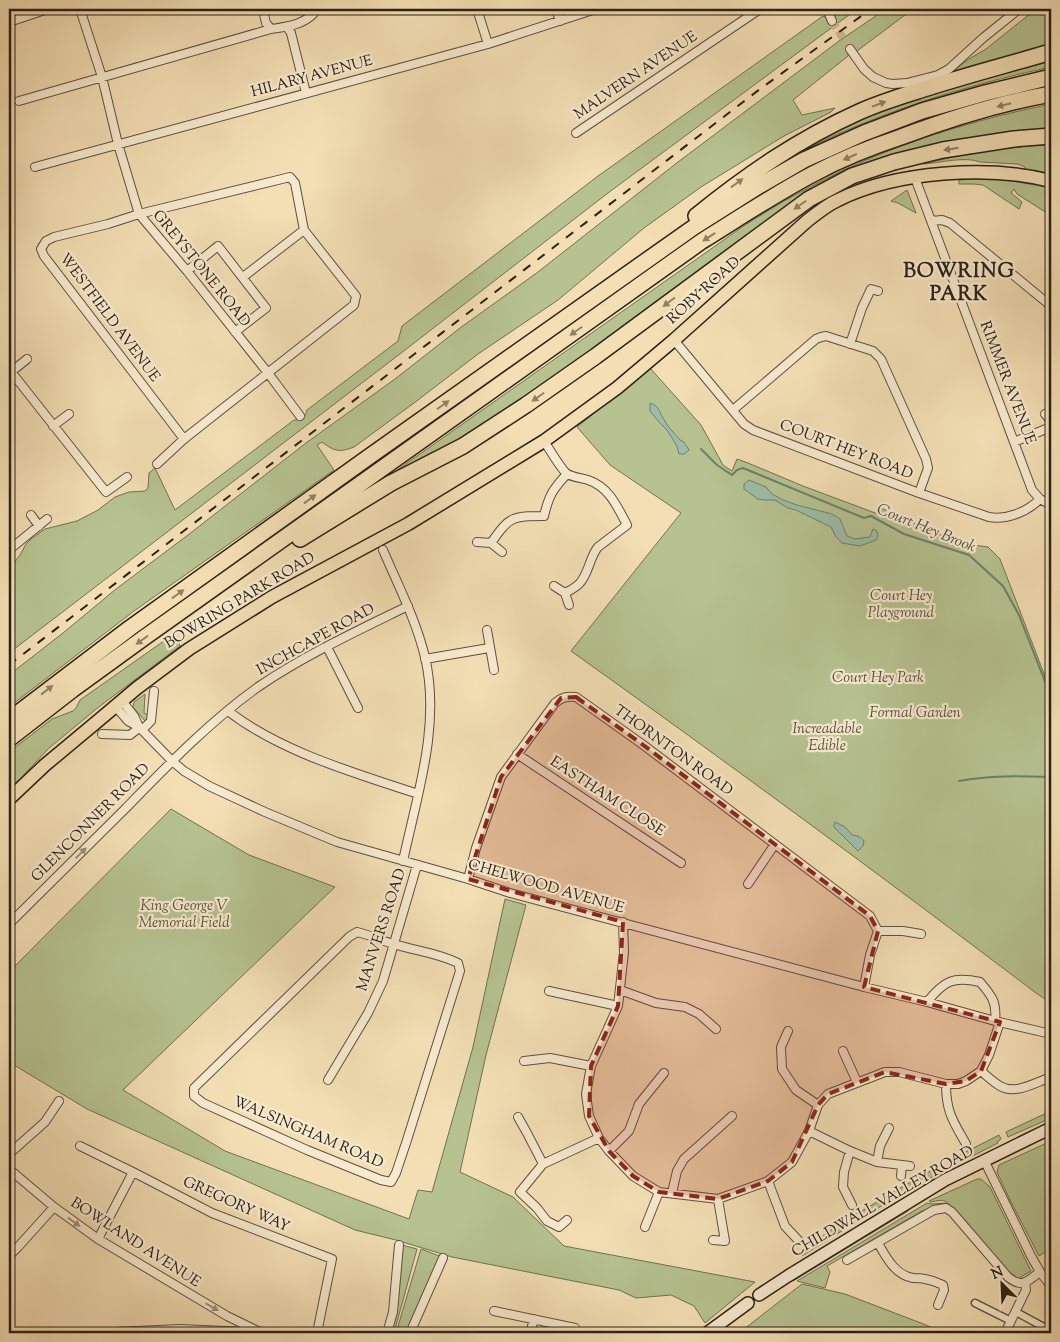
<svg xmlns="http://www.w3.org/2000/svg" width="1060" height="1342" viewBox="0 0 1060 1342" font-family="'Sorts Mill Goudy',serif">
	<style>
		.green { fill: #b6c391; stroke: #707254 }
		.water { fill: #9dbda8; stroke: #6f7f6e }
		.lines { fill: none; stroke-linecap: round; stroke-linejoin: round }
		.stream { stroke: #6f7f6e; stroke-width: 2 }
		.minor-tunnel { stroke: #ccb995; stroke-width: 8; stroke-dasharray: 8 4; stroke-linecap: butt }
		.pedestrian-casing { stroke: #5d503e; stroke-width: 9 }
		.minor-casing { stroke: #5d503e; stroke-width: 10 }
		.tertiary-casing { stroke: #5d503e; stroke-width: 12 }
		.secondary-casing { stroke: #2b2116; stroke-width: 14 }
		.primary-casing { stroke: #2b2116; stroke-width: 15 }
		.motorway-casing { stroke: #2b2116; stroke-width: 18 }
		.pedestrian { stroke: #f8eacf; stroke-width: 6 }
		.minor { stroke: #f8eacf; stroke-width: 8 }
		.tertiary { stroke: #f8eacf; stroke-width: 10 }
		.secondary { stroke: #f8eacf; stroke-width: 11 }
		.primary { stroke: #f4dfb5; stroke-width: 12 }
		.motorway { stroke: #f4dfb5; stroke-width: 15 }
		.rail { stroke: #2b2116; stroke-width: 2; stroke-dasharray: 9 9; stroke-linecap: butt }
		.oneway { fill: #908066 }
		.oneway2 { fill: #9c907c }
		.marked { fill: #8f2418; fill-opacity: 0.2; stroke: #8f2418; stroke-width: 4; stroke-dasharray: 10 6; stroke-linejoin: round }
		.labels { text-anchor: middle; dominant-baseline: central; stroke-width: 4.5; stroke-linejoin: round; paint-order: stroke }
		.street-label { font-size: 15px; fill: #2b2116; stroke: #f8eacf }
		.park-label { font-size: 15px; font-style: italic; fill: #55523b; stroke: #f8eacf }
		.water-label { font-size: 16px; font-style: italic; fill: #4d5042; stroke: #f8eacf }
		.district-label { font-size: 20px; font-weight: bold; letter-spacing: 1px; fill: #2b2116; stroke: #f8eacf }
	</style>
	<rect width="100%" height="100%" fill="#f4dfb5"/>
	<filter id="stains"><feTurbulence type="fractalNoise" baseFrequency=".004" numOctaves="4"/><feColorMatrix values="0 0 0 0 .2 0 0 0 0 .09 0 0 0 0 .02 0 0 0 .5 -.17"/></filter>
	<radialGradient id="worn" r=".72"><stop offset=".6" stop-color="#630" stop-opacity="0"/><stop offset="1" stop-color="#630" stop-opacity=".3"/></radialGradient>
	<path class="green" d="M836,9H857L608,193L405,350L9,653V569L20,555L26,544L31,539L45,529L77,521L98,510L115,497L129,492L145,491L148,488L149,473L155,468L175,510L294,420C302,420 305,418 307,410L398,341L402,326L598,176L823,16L828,19L833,16V11Z
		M886,9H913L857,51L851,49L848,52V56L793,100L802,115L835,108L831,112L784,136L701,187L644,228L558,300L478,354L414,403L354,447C339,453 334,451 322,442L317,445L334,470L134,611L9,707V675L63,633L116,589L188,535L306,443L395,379L460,328L538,272L678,162L839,41Z
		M1036,9H1051V46L941,77L951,73L969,59L986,49Z
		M1051,56V67C985,81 920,100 857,126C824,139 792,157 760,172L868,113Z
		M1051,104V133L872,164L554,379L463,438L383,480L745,225C762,215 779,203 797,194C875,150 963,122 1051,104Z
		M1051,144V176L1025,169V167L1018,164L980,162C966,156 939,163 923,164L978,151Z
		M991,178L1003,179L1005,181L1007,180L1051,188V215L1047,213L1017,194L1014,189L1011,193L1022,202L1019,209L983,185L974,184H959V180Z
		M907,190L916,213L898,203L891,201Z
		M650,368L701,425L723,465L732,471L737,459L748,463L803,486L878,514L880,508L909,518L916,525L925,530L974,545L988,547L1000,559L1051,692V1003L1036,993C883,877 728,763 571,651L681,513L610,465L577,427Z
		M171,636L177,637L180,646L100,706L49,748L9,791V752L52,719L73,711L76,708L80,700Z
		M145,694L144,713L148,715V719L145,721L133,707L134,702Z
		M171,809L249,855L335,887L123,1090L225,1151L409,1219L418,1190L432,1192L473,1047L505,899L526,905L486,1055L460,1172L513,1197L564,1246L755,1282L705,1323L694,1306L671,1295L636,1298L619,1290L452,1257L396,1240L355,1230L87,1109L9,1062V972Z
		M1051,1111V1118L1008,1137L1006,1132Z
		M999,1135L1001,1139L997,1142L998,1143L959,1163L956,1157Z
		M1051,1141V1248L1039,1256L1011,1202L997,1172L999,1165Z
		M940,1166L943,1171L883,1205L802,1256V1255C820,1235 844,1221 867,1208C891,1193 915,1179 940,1166Z
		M977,1179H981L990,1187L1031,1271L1016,1280L954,1209L948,1206L949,1204C944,1198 937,1201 931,1202L929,1201Z
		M927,1203L931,1204L946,1203V1205L936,1206L922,1211L827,1266L830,1272L825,1288L797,1281Z
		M906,1207L908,1211L793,1281L792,1280Z
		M402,1245L417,1249L394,1333H390Z
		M421,1249L442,1257L408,1333H396Z
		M802,1284L845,1294L926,1325L943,1333H739Z"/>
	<path class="water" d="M650,403C660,407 658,410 663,418C667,426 674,433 680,440L684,442L689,450L684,454H679L677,446L667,430L659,422L650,411Z
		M749,480L766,487L772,494L783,500L797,505L832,514L840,519L847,536L855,539L870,537L873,529L877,531L878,536L876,540L860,546L842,543L836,537L831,527L796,510L788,508L775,500H764L758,499L744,489V484Z
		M835,822L845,827L852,835C858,836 861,837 864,841L863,846L858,851L834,827V824Z"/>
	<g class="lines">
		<path class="stream" d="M701,449L717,465L732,475L737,470L743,468L864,518L871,516L904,534L969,555L1003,586L1019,615L1051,697
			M959,781C990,775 1020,776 1051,777"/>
		<path class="minor-tunnel" d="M832,21L850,49"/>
		<defs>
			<path id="pedestrian" d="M975,1303L1011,1321
				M1016,1312L1051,1331"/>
			<path id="minor" d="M80,9L102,77L118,144L139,214L187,271L268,373L300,416
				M268,9L263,10L266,23L271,29
				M477,9L488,44
				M556,9L560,21
				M827,9L832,21
				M9,22L48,9
				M287,27L291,33L306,93
				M850,49L864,69L873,77L886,83L893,84L907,83L938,75L949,69L983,38L1019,9
				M19,101L271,29C286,27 303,25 314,13L313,9
				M576,133L760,9
				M35,167L488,44L596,9
				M915,178L1032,490L1040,499L1051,505
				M931,221L942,220L950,223L1051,306
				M187,271L218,246L266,308L235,332
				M243,277L304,230
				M674,340L744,424L753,430L919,493L989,517C1007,520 1027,512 1040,499
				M850,344L862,308L871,289L878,291
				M9,369L106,492L127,477
				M11,372L27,359
				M733,410L816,339L821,337L826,336L873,351L881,359L926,459L928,468L919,493
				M1045,414L1051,421
				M53,426L69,414
				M544,441C550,450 559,466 566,473C571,477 581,478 588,480C609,487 617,506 627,525L598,547C589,558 589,574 579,584C575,588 569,591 565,593
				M1014,442L1051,427
				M157,464L184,439L354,305L356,296L304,230L295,183L290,177L139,214L108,224L54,237L46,241L41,249L44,256L184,439
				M31,515L39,526
				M477,542L491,543
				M491,543C510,516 512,516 544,516C549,495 553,489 567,474
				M491,543L502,552
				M9,550L47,519
				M383,550C398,585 416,620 425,657C441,725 417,795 403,861
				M554,586L565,593
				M565,593L569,605
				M487,630L494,670
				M327,647L358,708
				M425,659L489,648
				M122,701L134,716L139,727L172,761L184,771L209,786L265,812L337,842L468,879L510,893L864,987L927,1002L995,1021L1051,1034
				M115,706L128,721L139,727
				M228,711C281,752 355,773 418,794
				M142,730L151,721L154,691
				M102,734L130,735L140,727
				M517,754L681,863
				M468,879L476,848L501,777L555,703C562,697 567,696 576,697L642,744L870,916L878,931L870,955L864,987
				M748,884L775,844
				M623,922L624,952L618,1006L591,1066L586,1094L589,1116L599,1138L609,1151L633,1176L659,1192L718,1199L768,1181L792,1162L809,1131L818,1105L828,1094L885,1072H899L946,1084H958L966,1081L981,1071L989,1055L1000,1022
				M9,924C47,886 86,848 124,810C166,767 209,722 258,687C305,655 357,631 408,606
				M878,931H903L921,934
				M357,932C370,935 382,941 394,944C416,951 438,953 458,963L460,971L407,1140L396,1173L391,1182L381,1180L307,1150L203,1103L194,1096V1088L349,937Z
				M620,990L656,1003L685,1007L699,1014L716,1029
				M549,991L618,1006
				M927,1002C944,981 953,976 980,982C992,996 997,1002 995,1021
				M788,1031L781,1047L782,1069L796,1090L818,1105
				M843,1051L857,1082
				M524,1061L550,1058L591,1066
				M981,1071C987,1076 993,1082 1000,1086C1015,1095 1034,1083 1049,1078
				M328,1080L368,1013L383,981L417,865
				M946,1084C946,1112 953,1121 966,1144
				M518,1117L527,1133L543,1164
				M809,1131L850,1151L877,1162L902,1165
				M80,1146L133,1172
				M609,1151L629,1131L639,1104L664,1073
				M850,1151L844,1172L843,1187L852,1205
				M9,1154L45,1122L59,1101
				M984,1160L1031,1256L1040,1272L1051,1286
				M877,1162L880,1146L889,1128
				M9,1169L54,1207L98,1239L227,1316L262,1333
				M901,1176L902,1165L910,1166
				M768,1181L785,1226L798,1240
				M672,1193L677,1171L684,1159L732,1116
				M567,1220L559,1227L547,1221L537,1208L520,1192L543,1164L599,1138
				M645,1227L659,1192
				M98,1239L133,1172L212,1213L332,1259L317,1333
				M713,1240L725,1241L718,1199
				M878,1243C886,1257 895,1275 913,1278C917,1278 921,1278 925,1279C931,1280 937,1282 943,1285L944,1290L938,1305
				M9,1256L18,1247L54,1207
				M847,1260L934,1210L946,1208L952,1212L1008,1277C1023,1289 1027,1281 1040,1272
				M494,1311L575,1328
				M387,1333L393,1312L399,1245
				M410,1333L443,1258
				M530,1333L534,1319
				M1005,1333L1026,1290L1025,1282"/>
			<path id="tertiary" d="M115,1333L180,1330L248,1333"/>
			<path id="secondary" d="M759,1295L788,1276L945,1180L1051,1128
				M707,1333L748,1303"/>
			<path id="primary" d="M9,799L45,765L99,720L137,688L189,649L272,597L408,524L544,441L617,388L674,340L807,221C817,213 827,205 838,200C896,171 990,165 1051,181"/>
			<path id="motorway" d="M696,216C748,174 799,139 859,112C881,102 905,95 927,88C968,75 1010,64 1051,52
				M300,539L391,483L463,446L526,405L596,356L809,199L852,176L894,162L943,150L1014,139L1051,136
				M9,720L130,628L370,456L694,227L759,186L804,160L864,133L922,111L985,93L1051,77
				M9,739L72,690L145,637L702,241C739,218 775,194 813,174C841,159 871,147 901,137C949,119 1000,103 1051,94"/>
		</defs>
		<use href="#pedestrian" class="pedestrian-casing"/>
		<use href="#minor" class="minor-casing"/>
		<use href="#tertiary" class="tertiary-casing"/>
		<use href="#secondary" class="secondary-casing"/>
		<use href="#primary" class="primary-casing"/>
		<use href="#motorway" class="motorway-casing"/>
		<use href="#pedestrian" class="pedestrian"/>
		<use href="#minor" class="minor"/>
		<use href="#tertiary" class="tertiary"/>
		<use href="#secondary" class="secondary"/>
		<use href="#primary" class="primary"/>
		<use href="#motorway" class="motorway"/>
		<path class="rail" d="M9,665L760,89L871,9"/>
	</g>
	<defs><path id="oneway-solid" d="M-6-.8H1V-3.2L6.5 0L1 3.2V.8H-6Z" transform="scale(1.25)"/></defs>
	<g class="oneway">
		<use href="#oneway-solid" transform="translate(879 104) rotate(-20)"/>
		<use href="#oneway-solid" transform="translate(1004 105) rotate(166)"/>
		<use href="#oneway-solid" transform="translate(951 149) rotate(171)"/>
		<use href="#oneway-solid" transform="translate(850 157) rotate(156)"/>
		<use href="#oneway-solid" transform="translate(737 183) rotate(-36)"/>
		<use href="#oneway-solid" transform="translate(800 205) rotate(145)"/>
		<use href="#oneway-solid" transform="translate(709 237) rotate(147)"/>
		<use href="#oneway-solid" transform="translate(669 302) rotate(143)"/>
		<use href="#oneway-solid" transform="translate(576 331) rotate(145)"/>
		<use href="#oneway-solid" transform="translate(538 397) rotate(145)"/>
		<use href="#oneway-solid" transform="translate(443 405) rotate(-35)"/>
		<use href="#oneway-solid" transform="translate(310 499) rotate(-36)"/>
		<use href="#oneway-solid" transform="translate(178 594) rotate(-36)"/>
		<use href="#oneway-solid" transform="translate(142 640) rotate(144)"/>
		<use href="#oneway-solid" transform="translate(47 690) rotate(-38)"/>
	</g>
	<g class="oneway2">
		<use href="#oneway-solid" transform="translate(81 853) rotate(-45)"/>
		<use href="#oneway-solid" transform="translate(74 1222) rotate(36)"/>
		<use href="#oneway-solid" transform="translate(212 1307) rotate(30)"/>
	</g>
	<path class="marked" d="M576,697L642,744L870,916L878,931L864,987L1000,1022L981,1071L966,1081L946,1084L885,1072L828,1094L818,1105L792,1162L768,1181L718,1199L659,1192L633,1176L609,1151L589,1116L591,1066L618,1006L623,922L468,879L501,777L561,698Z"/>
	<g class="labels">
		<g class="street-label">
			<text transform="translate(636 76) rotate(-34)">MALVERN AVENUE</text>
			<text transform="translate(312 77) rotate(-15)">HILARY AVENUE</text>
			<text transform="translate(201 269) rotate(51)">GREYSTONE ROAD</text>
			<text transform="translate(704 291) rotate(-42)">ROBY ROAD</text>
			<text transform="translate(109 318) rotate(53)">WESTFIELD AVENUE</text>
			<text transform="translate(1007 383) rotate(69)">RIMMER AVENUE</text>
			<text transform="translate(846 450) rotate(21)">COURT HEY ROAD</text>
			<text transform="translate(240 601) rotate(-31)">BOWRING PARK ROAD</text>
			<text transform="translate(316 640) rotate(-29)">INCHCAPE ROAD</text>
			<text transform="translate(673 751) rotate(36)">THORNTON ROAD</text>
			<text transform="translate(607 797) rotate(33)">EASTHAM CLOSE</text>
			<text transform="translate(91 823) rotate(-45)">GLENCONNER ROAD</text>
			<text transform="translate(546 887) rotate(16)">CHELWOOD AVENUE</text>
			<text transform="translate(382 930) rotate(-72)">MANVERS ROAD</text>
			<text transform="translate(308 1133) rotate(23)">WALSINGHAM ROAD</text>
			<text transform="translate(883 1202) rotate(-30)">CHILDWALL VALLEY ROAD</text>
			<text transform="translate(236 1205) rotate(24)">GREGORY WAY</text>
			<text transform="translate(135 1243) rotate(33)">BOWLAND AVENUE</text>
		</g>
		<g class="park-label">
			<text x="901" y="596">Court Hey<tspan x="901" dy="17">Playground</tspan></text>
			<text x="878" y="678">Court Hey Park</text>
			<text x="915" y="713">Formal Garden</text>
			<text x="827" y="729">Increadable<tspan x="827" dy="17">Edible</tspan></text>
			<text x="184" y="906">King George V<tspan x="184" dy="17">Memorial Field</tspan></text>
		</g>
		<g class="water-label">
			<text transform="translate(926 529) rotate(22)">Court Hey Brook</text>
		</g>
		<g class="district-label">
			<text x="959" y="272">BOWRING<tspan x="959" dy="23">PARK</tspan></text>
		</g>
	</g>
	<rect width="1060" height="1342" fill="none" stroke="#f4dfb5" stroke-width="30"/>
	<rect x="10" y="10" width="1040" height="1322" fill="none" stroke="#2b2116" stroke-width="2.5"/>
	<rect x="15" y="15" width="1030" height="1312" fill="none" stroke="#2b2116"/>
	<g transform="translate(1002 1284) rotate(336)" stroke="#f8eacf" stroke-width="4" paint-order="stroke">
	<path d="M0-4L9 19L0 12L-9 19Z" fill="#2b2116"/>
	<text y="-8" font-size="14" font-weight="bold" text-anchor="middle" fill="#2b2116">N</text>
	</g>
	<rect width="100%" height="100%" filter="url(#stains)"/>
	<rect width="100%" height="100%" fill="url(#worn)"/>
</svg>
